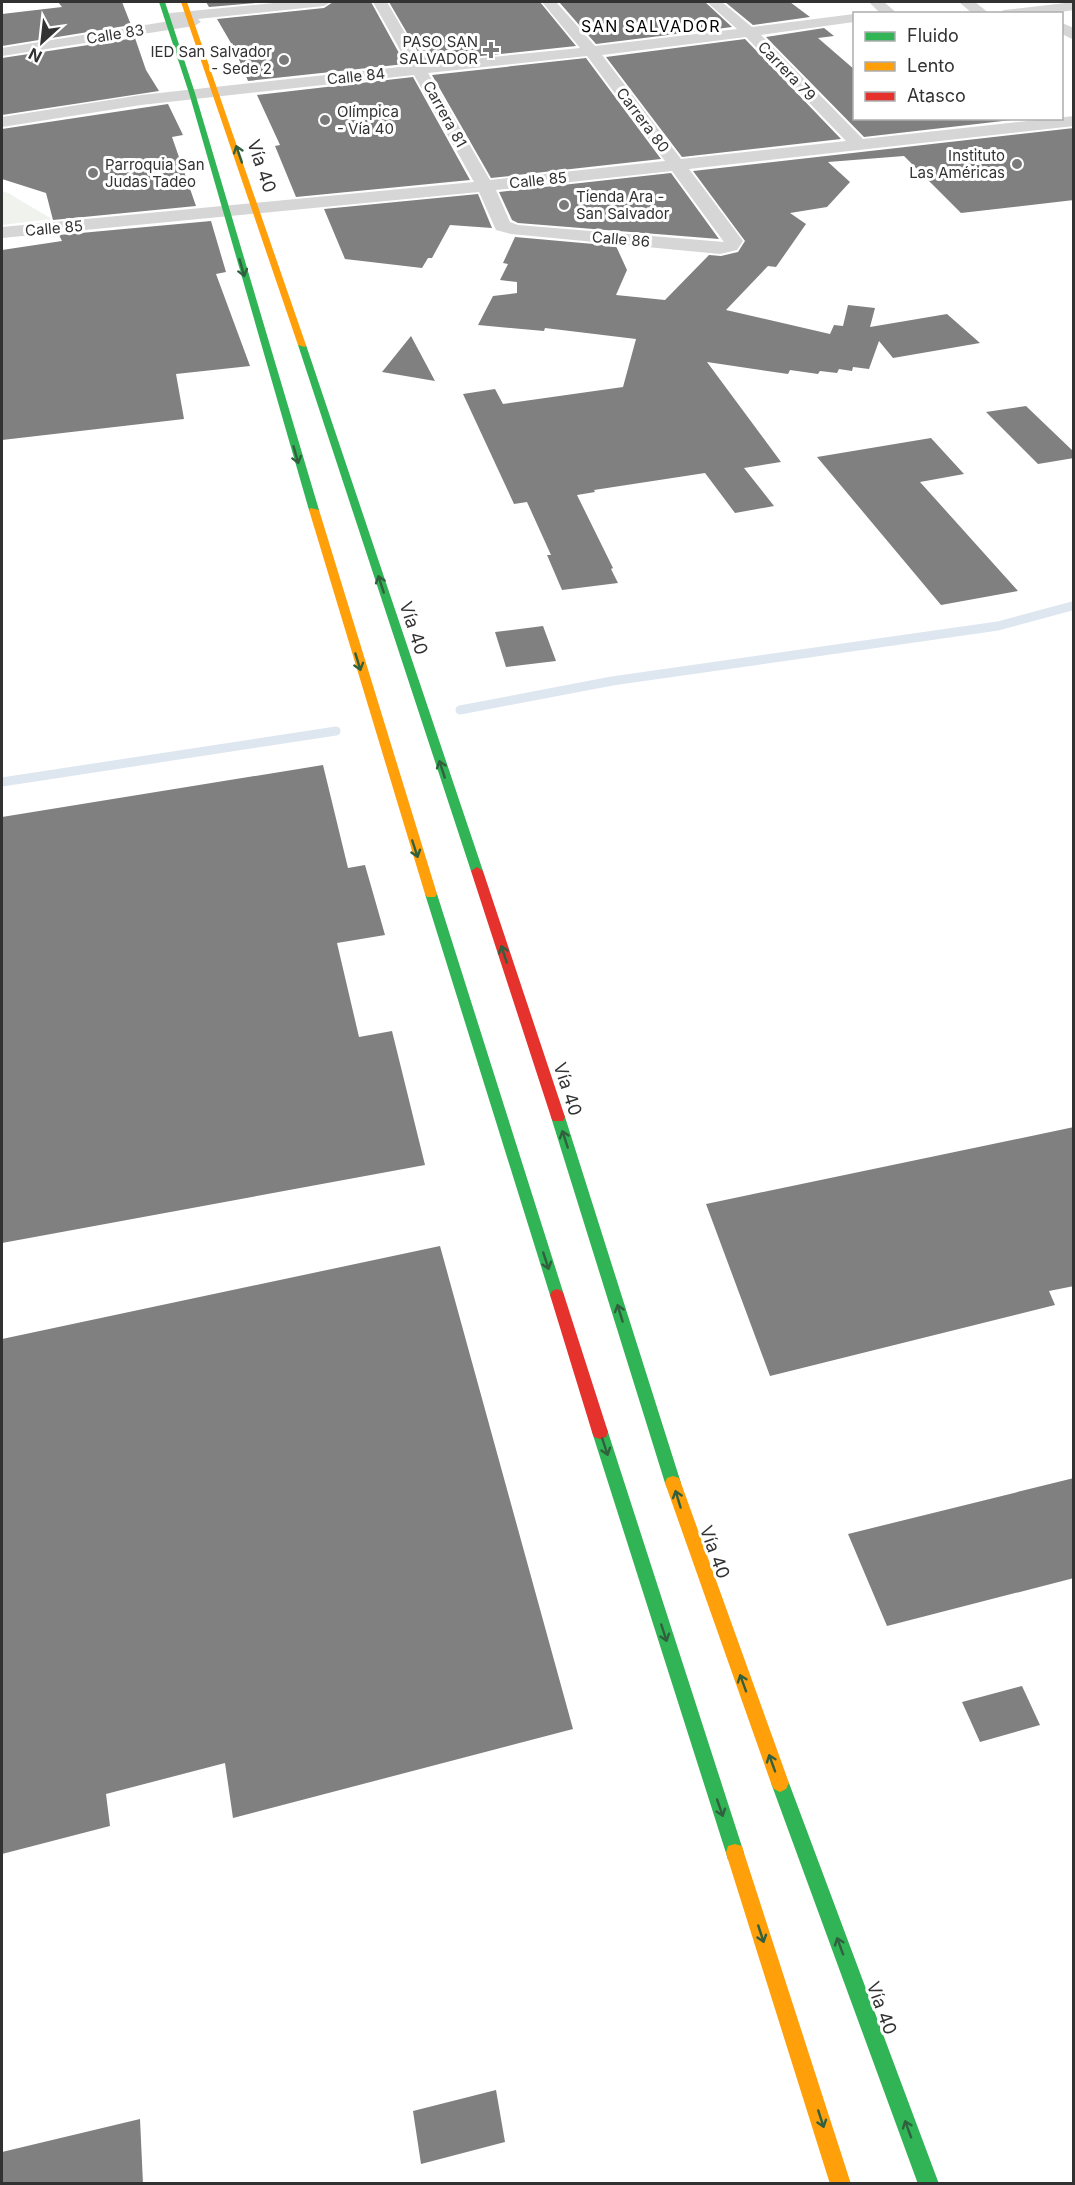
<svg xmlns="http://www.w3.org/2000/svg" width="1075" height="2185" viewBox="0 0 1075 2185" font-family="Inter,sans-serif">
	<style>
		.green { fill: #f0f3ed }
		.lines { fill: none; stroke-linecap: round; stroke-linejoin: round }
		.stream { stroke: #dee6f0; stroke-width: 9 }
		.building { fill: #808080 }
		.street { fill: #d6d6d6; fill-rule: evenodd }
		.fast { fill: #30b455; fill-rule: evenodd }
		.slow { fill: #ff9f0a; fill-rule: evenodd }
		.jam { fill: #e5322d; fill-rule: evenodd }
		.oneway { stroke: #31603e }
		.poi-dot { fill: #7a7a7a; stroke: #fff; stroke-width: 2 }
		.labels { text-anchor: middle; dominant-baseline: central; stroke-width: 6; stroke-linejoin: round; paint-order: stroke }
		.far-street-label { font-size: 15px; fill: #323232; stroke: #fff }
		.far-poi-label { font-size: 15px; fill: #323232; stroke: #fff; text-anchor: end }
		.far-neighbourhood-label { font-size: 16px; letter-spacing: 1.5px; fill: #000; stroke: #fff }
		.street-label { font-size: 18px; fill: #323232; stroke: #fff }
	</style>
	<rect width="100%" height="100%" fill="#fff"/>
	<path class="green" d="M2,191L8,193L52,219L2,225Z"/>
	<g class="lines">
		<path class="stream" d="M460,710L612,681L998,626L1072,606
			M2,782L336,731"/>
	</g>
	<path class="building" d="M58,2H122L131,25L2,46V14L62,7Z
		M206,2H266L209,7Z
		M333,2H371L405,64L248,81L235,50L217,19L324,8Z
		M389,2H540L576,46L424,62Z
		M559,2H705L732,27L596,44Z
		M725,2H790L810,17L753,25Z
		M824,28L834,36L818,38L855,70V118H1030L864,137L766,37Z
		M135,38L146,70L159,91L2,115V58Z
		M745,39L841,139L682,157L606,57Z
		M586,58L661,159L491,178L432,75Z
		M413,77L470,180L296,197L275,146L280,145L257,95Z
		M168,104L183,135L172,137L196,206L53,220L46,193L2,179V129Z
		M1074,128V200L961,213L904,156L828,162L850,182L827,207L790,213L806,224L776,267L768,266L726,310L830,334L834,325L843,326L848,305L875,308L870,327L947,314L980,343L893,358L879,341L869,369L853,367L852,371L839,369L837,373L820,371L818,374L790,370L788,374L707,362L781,462L744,468L774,506L735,513L705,473L594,490L595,492L577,495L613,568L611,569L618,583L562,590L547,555H551L527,502L514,504L463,394L495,389L503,404L623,387L636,339L545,328L544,331L478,325L493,296L517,293V282L500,280L508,264L503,263L515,237L616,246L627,270L616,295L665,300L709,255L721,256L738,252L745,241L693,171Z
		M671,173L719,239L518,223L512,220L499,192Z
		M478,194L492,228L450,225L432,258H428L422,268L345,259L324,209Z
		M211,221L226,272L216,274L250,366L176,374L184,419L2,440V250L62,241L59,235Z
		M411,336L435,381L382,372Z
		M1026,406L1074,452V458L1038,464L986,412Z
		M931,438L964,474L920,482L1018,591L941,605L817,457Z
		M543,626L556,661L506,667L495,632Z
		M323,765L348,868L365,865L385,935L337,943L359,1037L392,1031L425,1165L2,1243V817Z
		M1074,1127V1286L1049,1291L1055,1305L770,1376L706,1204Z
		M440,1246L573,1729L233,1818L225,1763L106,1794L110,1826L2,1854V1339Z
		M1074,1478V1578L887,1626L848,1534Z
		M1022,1686L1040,1725L980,1742L962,1702Z
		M496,2090L505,2142L421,2164L413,2111Z
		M140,2119L143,2184H2V2152Z"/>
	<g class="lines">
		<path class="street" d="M284,2H331L324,6L198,19L201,22L194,26L2,56V48L170,21L163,17L170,13Z
			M373,2H387L423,64L580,48L542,2H556L595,46L737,29L707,2H722L752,27L854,14V22L761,35L863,139L1074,116V126L689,169L743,241L737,250L720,254L511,234L496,230L479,192L2,238V227L474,182L414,75L141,105L2,127V117L141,95L409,66ZM746,37L846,141L681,159L602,55ZM587,56L665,161L490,180L428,73ZM672,171L724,242L518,225L510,222L496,190Z
			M869,2H884L898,14H881Z
			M959,2H975L990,14H973Z
			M1074,2V10L1047,14H997L1004,10Z
			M1062,23L1074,28V40L1062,34Z"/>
		<path class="fast" d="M159,2H165L195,93L319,510L317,512L309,510L189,93Z
			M299,343L306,345L483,871L481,874L477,875L471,871L298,345Z
			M431,890L437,894L564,1295L562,1299L557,1301L552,1299L550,1295L425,894Z
			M558,1112L563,1113L565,1117L681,1483L679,1488L673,1490L667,1488L665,1483L551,1117L553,1113Z
			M600,1425L606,1427L608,1432L744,1853L742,1860L735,1862L728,1860L726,1853L592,1432L594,1427Z
			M780,1774L786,1777L789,1783L939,2184H918L771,1783L774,1777Z"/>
		<path class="slow" d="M181,2H187L306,345L305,347L298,345Z
			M311,508L319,510L437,894L435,897H427L425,894L309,510Z
			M673,1476L679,1478L681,1483L789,1783L786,1789L780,1792L774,1789L771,1783L665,1483L667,1478Z
			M735,1844L742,1846L744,1853L851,2184H830L726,1853L728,1846Z"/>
		<path class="jam" d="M477,867L483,871L565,1117L563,1121H553L551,1117L471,871Z
			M557,1289L562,1291L564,1295L608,1432L606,1437L600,1439L594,1437L592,1432L550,1295L552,1291Z"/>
	</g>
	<defs><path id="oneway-shaft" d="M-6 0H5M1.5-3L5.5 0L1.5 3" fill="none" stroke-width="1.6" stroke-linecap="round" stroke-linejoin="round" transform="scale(1.5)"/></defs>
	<g class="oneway">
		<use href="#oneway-shaft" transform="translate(239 154) rotate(-109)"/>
		<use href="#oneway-shaft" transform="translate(242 268) rotate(74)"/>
		<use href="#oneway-shaft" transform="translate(296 455) rotate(74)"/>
		<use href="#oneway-shaft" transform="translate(381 584) rotate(-108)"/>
		<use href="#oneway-shaft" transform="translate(358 662) rotate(73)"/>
		<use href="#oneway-shaft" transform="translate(442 769) rotate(-108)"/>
		<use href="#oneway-shaft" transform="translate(415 849) rotate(72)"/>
		<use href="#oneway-shaft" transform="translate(504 954) rotate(-108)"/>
		<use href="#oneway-shaft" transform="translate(565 1139) rotate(-108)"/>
		<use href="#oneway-shaft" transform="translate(546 1261) rotate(72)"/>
		<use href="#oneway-shaft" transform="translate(620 1313) rotate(-107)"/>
		<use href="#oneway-shaft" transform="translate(605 1447) rotate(72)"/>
		<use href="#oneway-shaft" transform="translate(678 1499) rotate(-107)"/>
		<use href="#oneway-shaft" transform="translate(664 1633) rotate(72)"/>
		<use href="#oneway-shaft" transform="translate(743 1683) rotate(-110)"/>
		<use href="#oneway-shaft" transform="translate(772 1763) rotate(-110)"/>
		<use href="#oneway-shaft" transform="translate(720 1808) rotate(71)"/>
		<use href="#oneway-shaft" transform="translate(761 1934) rotate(72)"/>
		<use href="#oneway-shaft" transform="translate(840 1946) rotate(-110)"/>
		<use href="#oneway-shaft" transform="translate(821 2119) rotate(72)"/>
		<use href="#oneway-shaft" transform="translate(908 2129) rotate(-110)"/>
	</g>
	<g class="poi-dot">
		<path d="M488 41h6v6h6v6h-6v6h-6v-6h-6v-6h6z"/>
		<circle cx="284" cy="60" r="6"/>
		<circle cx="325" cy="120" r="6"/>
		<circle cx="1017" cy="164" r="6"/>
		<circle cx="93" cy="173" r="6"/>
		<circle cx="564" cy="205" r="6"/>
	</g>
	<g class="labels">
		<g class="far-street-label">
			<text transform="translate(115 34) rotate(-9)">Calle 83</text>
			<text transform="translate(787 71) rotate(46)">Carrera 79</text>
			<text transform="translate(356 76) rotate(-6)">Calle 84</text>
			<text transform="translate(445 114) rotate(61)">Carrera 81</text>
			<text transform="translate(643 120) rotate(53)">Carrera 80</text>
			<text transform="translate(538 180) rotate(-6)">Calle 85</text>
			<text transform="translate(54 228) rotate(-5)">Calle 85</text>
			<text transform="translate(621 239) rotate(5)">Calle 86</text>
		</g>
		<g class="far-poi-label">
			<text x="478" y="41">PASO SAN<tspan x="478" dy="17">SALVADOR</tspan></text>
			<text x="272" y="51">IED San Salvador<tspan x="272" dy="17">- Sede 2</tspan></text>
			<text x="337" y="111" text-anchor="start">Olímpica<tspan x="337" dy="17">- Vía 40</tspan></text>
			<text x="1005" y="155">Instituto<tspan x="1005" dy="17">Las Américas</tspan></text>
			<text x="105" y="164" text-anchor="start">Parroquia San<tspan x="105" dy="17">Judas Tadeo</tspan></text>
			<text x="576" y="196" text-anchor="start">Tienda Ara -<tspan x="576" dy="17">San Salvador</tspan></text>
		</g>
		<g class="far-neighbourhood-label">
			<text x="651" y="26">SAN SALVADOR</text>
		</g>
		<g class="street-label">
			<text transform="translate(262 166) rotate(71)">Vía 40</text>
			<text transform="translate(414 628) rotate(72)">Vía 40</text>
			<text transform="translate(568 1089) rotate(72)">Vía 40</text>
			<text transform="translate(715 1552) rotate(70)">Vía 40</text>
			<text transform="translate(882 2008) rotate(70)">Vía 40</text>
		</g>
	</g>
	<rect width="1075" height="2185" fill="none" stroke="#323232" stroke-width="6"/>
	<rect x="853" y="12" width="210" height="108" fill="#ffffff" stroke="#adadad" stroke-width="1.5"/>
	<rect x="865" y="32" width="30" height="9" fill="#30b455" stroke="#adadad" stroke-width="1.5"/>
	<text x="907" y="42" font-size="18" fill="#323232">Fluido</text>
	<rect x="865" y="62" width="30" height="9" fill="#ff9f0a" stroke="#adadad" stroke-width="1.5"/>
	<text x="907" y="72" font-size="18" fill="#323232">Lento</text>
	<rect x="865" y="92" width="30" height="9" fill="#e5322d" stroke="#adadad" stroke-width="1.5"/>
	<text x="907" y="102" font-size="18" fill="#323232">Atasco</text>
	<g transform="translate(42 42) rotate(207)" stroke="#ffffff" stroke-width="4.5" paint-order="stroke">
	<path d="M0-4.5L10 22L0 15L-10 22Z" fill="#323232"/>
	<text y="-9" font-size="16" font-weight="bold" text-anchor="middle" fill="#323232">N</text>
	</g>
</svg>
